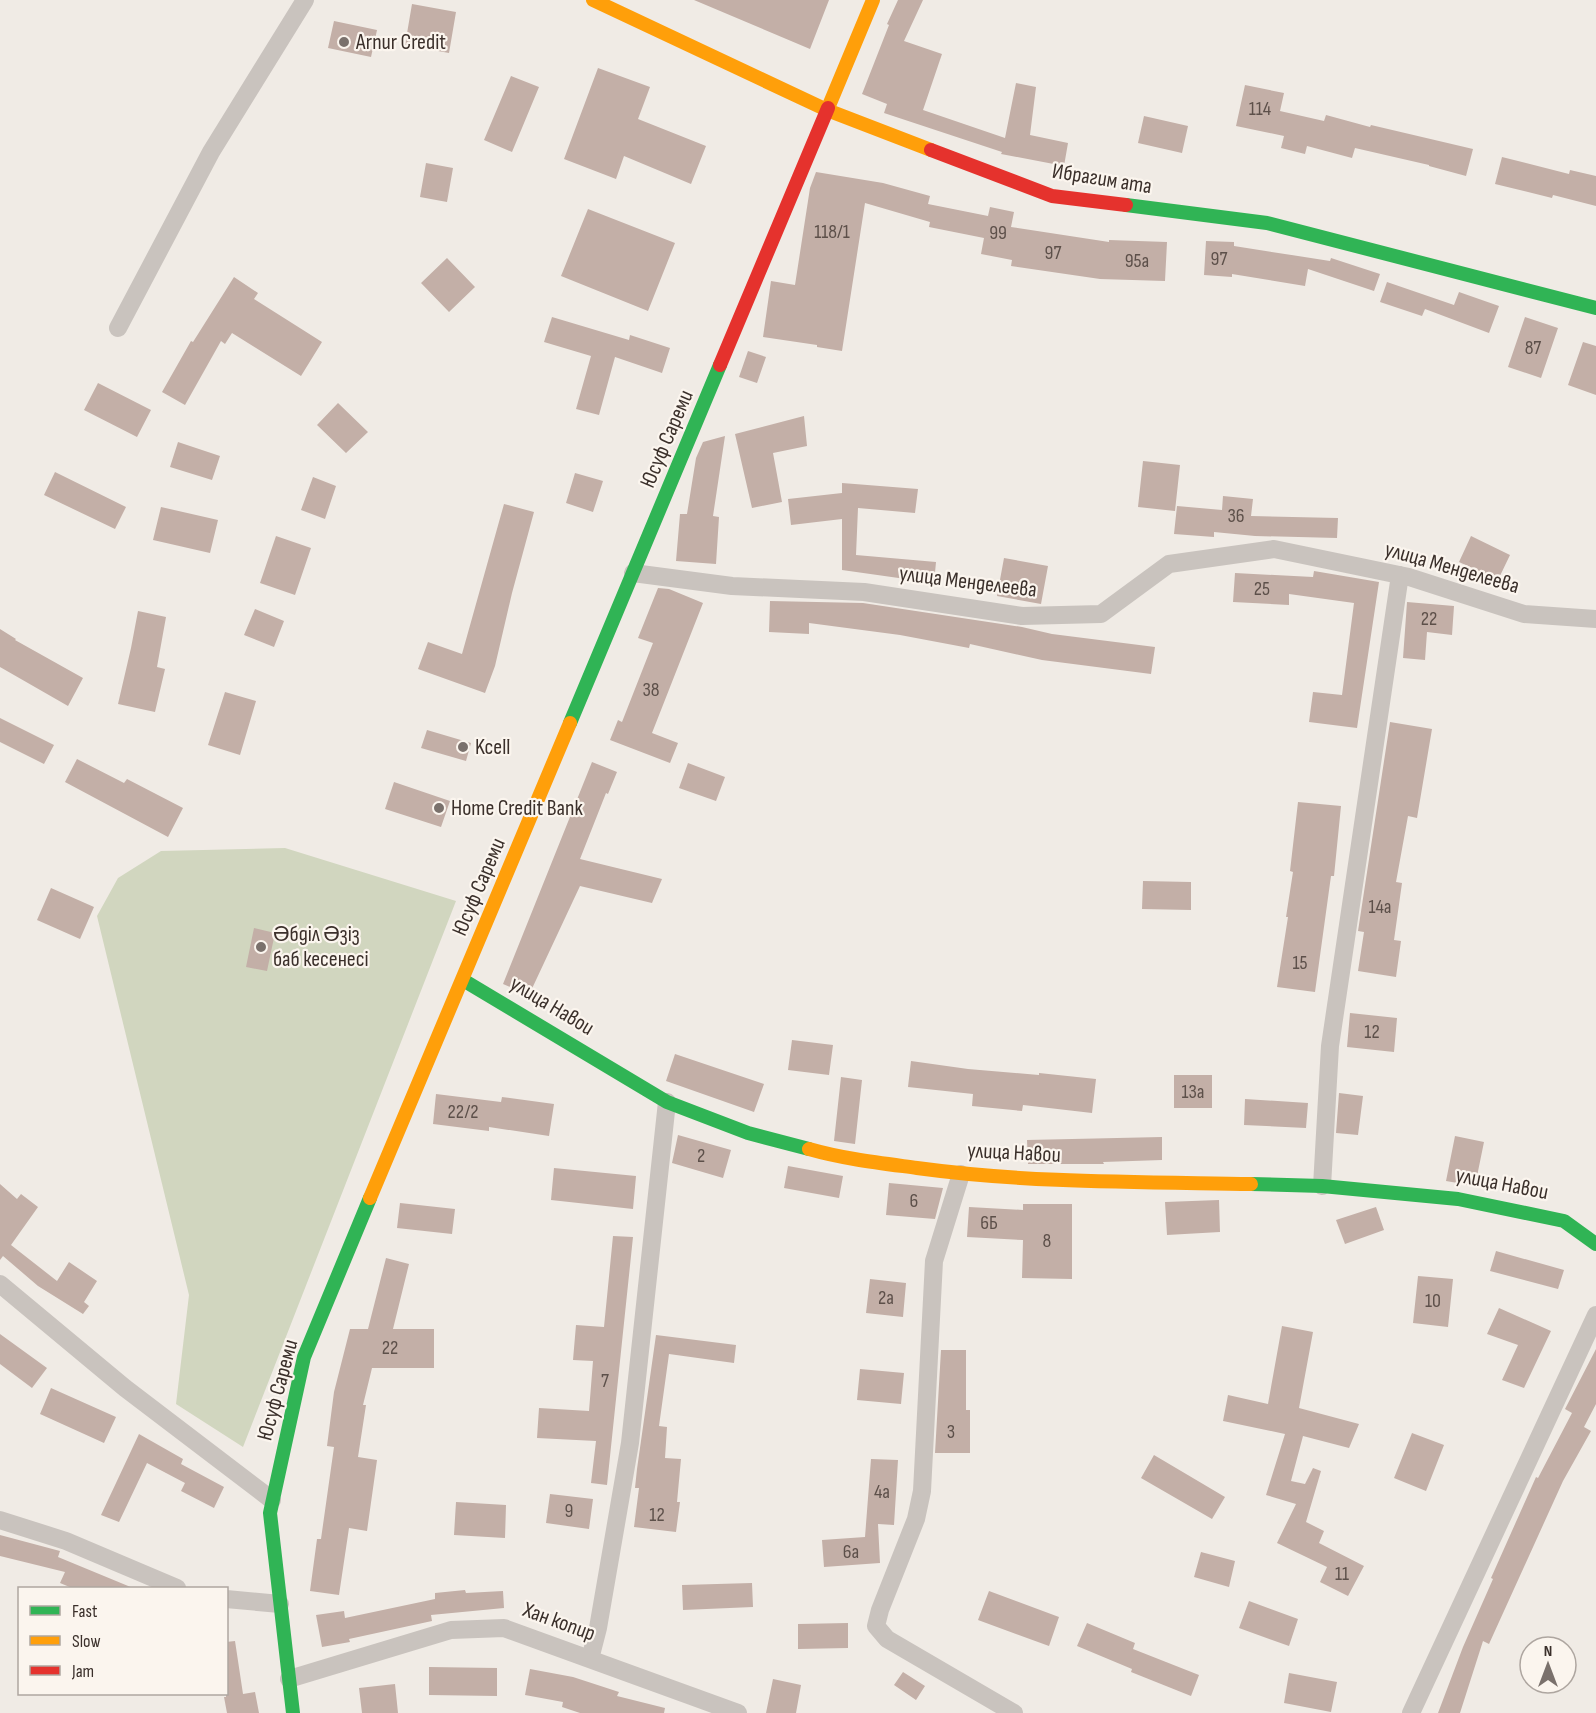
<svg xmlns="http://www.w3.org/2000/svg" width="1596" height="1713" viewBox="0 0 1596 1713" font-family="'Sofia Sans Condensed',sans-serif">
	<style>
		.green { fill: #d1d6bf }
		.building { fill: #c3afa7 }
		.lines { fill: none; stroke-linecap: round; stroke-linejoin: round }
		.street { stroke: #c9c3be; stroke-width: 18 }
		.fast { stroke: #30b455; stroke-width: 14 }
		.slow { stroke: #ff9f0a; stroke-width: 14 }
		.jam { stroke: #e5322d; stroke-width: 14 }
		.poi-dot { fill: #7a716c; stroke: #fbf5ee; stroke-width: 2 }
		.labels { text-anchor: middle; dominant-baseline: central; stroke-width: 4.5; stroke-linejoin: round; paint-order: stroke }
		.number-label { font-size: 20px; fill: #5d504a }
		.poi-label { font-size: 22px; fill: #3b302b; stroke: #fbf5ee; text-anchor: start }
		.street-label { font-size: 22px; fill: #3b302b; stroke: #fbf5ee }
	</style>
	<rect width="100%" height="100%" fill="#f0ebe5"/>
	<path class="green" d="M285,848L456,901L243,1447L176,1404L189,1295L97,916L118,878L161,851Z"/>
	<path class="building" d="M694,0H829L810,49Z
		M898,0H923L904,41L942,54L923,110L1005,138L1016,83L1036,87L1030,135L1068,143L1064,166L1001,154L1002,152L884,113L887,104L862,94L889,25L887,24Z
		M412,4L456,12L449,53L405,45Z
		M334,21L377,30L371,57L328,48Z
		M598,68L650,87L638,119L706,146L691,184L624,156L616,179L564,159Z
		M511,76L539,87L512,152L484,140Z
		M1245,85L1284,93L1280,111L1324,121L1326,115L1370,127L1371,125L1473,149L1466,176L1429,166V165L1355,148L1352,158L1307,146L1305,154L1281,148L1284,136L1236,126Z
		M1144,116L1188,126L1182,153L1138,143Z
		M1502,157L1569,174L1570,170L1596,176V206L1553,195L1552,198L1495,184Z
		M426,163L453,168L447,202L420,197Z
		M816,172L883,183L930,196L928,204L988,216L990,207L1014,212L1011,227L1109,242V240L1167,242L1165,281L1100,279L1011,266L1012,260L981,254L984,238L929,227L930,222L865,203L842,351L817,347V345L763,337L771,281L795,285L810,188Z
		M588,209L675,243L648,311L561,276Z
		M1206,241L1234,242V246L1330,261L1331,258L1380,274L1374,291L1308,269L1305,286L1232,274V277L1204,275Z
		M447,258L475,287L449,312L421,283Z
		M234,277L258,293L254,299L322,342L301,376L232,333L225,344L221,341L185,405L162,392L191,341L193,342Z
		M1387,282L1454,305L1459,292L1499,306L1489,333L1425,309L1422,316L1380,302Z
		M552,317L629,340L630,335L670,348L662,373L615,357L599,415L576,409L591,356L544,342Z
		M1525,317L1558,328L1541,378L1508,367Z
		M1583,342L1596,346V395L1568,385Z
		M748,351L766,357L757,383L739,377Z
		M98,383L151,410L137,437L84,410Z
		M338,403L368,432L346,453L317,425Z
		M804,416L807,446L773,453L782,502L752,508L735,434Z
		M725,436L713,516L719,517L716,564L676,561L680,514H687L696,458L703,442Z
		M178,442L220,456L212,480L170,467Z
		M1143,461L1180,465L1175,511L1138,507Z
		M55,472L126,507L115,529L44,495Z
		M575,473L603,481L593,512L566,503Z
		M313,477L336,486L325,519L301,510Z
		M842,483L918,489L915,513L858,508L856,555L936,562L934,583L842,570V519L791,525L788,499L842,493Z
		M1223,496L1253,499L1251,516L1338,518L1337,538L1255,536L1214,532V537L1174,534L1177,506L1222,510Z
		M504,504L534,512L512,593L495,666L485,693L418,669L428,642L462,654Z
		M161,507L218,520L210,553L153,540Z
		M276,536L311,548L295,595L260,583Z
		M1471,536L1510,555L1498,580L1459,562Z
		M1004,558L1048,566L1041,604L997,596Z
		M1314,571L1379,582L1357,728L1309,722L1313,692L1342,695L1354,603L1289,594V605L1233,602L1235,573L1313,577Z
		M658,588L669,589L703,603L652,733L678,743L670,763L610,740L618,720L622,722L653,643L638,638Z
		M770,601L863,603L1022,627L1052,634L1155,647L1151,674L1042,660L970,644L969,648L900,635L809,623V634L769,632Z
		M1407,602L1454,606L1452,635L1427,632L1425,660L1403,658Z
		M255,609L284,621L274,647L244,635Z
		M138,611L166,617L157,667L165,669L155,712L118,704L131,648Z
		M0,629L16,639L15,640L83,678L68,706L0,667Z
		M225,692L256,701L240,755L208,745Z
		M0,718L54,745L44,764L0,742Z
		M1390,722L1432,729L1417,818L1408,816L1396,882L1402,883L1394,940L1401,941L1396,977L1358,971L1364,932L1358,931Z
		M427,730L471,743L466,761L421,748Z
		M77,759L124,783L127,779L183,808L168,837L65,782Z
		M592,762L617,772L608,794L606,793L580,859L662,879L652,903L580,886L529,995L503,984Z
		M688,763L725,777L716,801L679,788Z
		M394,782L450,801L441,827L385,809Z
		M1298,802L1341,806L1334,876H1331L1315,992L1277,987L1288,917H1286L1293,872L1290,871Z
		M1143,881L1191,882V910L1142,909Z
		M51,888L94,907L80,939L37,920Z
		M254,928L275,933L267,971L246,967Z
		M1350,1013L1397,1018L1394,1052L1347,1047Z
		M792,1040L833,1045L829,1075L788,1070Z
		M675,1054L764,1084L754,1112L666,1081Z
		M911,1061L968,1069L1039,1075V1073L1096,1079L1092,1113L1023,1105L1022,1111L972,1106L973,1094L908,1087Z
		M1174,1075H1212V1108H1174Z
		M841,1077L862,1080L855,1144L834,1141Z
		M1339,1093L1363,1096L1358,1135L1336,1133Z
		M436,1094L501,1102L502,1097L554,1104L549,1136L489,1127V1131L433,1124Z
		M1245,1099L1308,1103L1306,1128L1244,1125Z
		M678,1135L731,1150L723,1178L672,1163Z
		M1455,1136L1484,1142L1475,1186L1446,1181Z
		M1162,1137V1160L1103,1162L1104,1164H1028L1027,1140Z
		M788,1166L843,1176L839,1198L784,1188Z
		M554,1168L636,1176L633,1209L551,1200Z
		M889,1183L943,1188L935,1219L886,1215Z
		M0,1184L17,1199L21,1194L38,1207L11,1245L57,1281L69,1262L97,1281L84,1302L89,1306L83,1314L38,1286L3,1256L0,1260Z
		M1219,1200L1220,1232L1167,1235L1165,1202Z
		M400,1203L455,1209L452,1234L397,1228Z
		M1023,1204H1072V1279L1022,1278L1023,1240L967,1237L969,1207L1023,1210Z
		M1376,1207L1384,1230L1345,1244L1336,1220Z
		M613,1236L633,1237L607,1485L591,1483L596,1441L537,1438L539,1408L589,1411L593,1361L573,1360L576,1325L604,1327Z
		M1496,1251L1564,1270L1558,1289L1490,1271Z
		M386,1258L409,1264L393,1329H434V1368H372L363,1405H366L358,1457L377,1460L367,1531L349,1528L339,1595L310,1591L317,1539H321L334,1447L327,1446L334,1392L350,1329H368Z
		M1418,1276L1453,1279L1448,1327L1413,1323Z
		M870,1279L906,1283L903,1317L866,1313Z
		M1499,1308L1551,1331L1524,1388L1502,1380L1518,1345L1487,1334Z
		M1282,1326L1313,1332L1299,1408L1359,1424L1349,1448L1303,1436L1291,1481L1305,1484L1313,1468L1321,1471L1306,1522L1324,1531L1319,1543L1364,1566L1348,1596L1320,1582L1327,1567L1277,1543L1296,1504L1266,1495L1285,1434L1223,1421L1228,1395L1268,1404Z
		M0,1334L47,1368L32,1388L0,1364Z
		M656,1335L736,1345L734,1363L669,1354L659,1426L667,1427L665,1458L681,1459L677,1502H680L676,1532L634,1527L639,1488H635L637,1469Z
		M1596,1349V1404L1584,1427L1591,1431L1563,1481L1489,1644L1483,1641L1460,1713H1438L1463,1647L1493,1579L1491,1578L1536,1477L1538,1478L1572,1413L1565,1409Z
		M941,1350H966V1410H970V1453H935Z
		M860,1369L904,1373L901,1404L857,1400Z
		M51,1388L116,1417L104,1443L40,1414Z
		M1412,1433L1444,1445L1426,1491L1394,1478Z
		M139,1434L183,1459L181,1464L224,1487L214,1508L181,1491L185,1483L147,1463L119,1522L101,1515Z
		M1154,1455L1225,1497L1212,1519L1141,1478Z
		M871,1459L898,1460L894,1525L878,1524L880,1563L824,1567L822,1540L865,1537Z
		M550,1494L593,1499L589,1529L546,1523Z
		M456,1502L506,1505L505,1538L454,1535Z
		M0,1535L60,1551L58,1557L133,1588H72L60,1583L65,1572L0,1556Z
		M1201,1552L1235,1561L1229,1587L1194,1577Z
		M752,1583L753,1607L683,1610L682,1585Z
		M465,1590L466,1593L503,1591L504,1608L431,1615L432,1621L349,1639L350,1642L322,1647L316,1615L344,1611L345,1618L435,1599V1593Z
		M989,1591L1059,1617L1049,1646L978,1620Z
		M1249,1601L1298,1619L1289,1646L1239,1628Z
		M848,1623V1648L798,1649V1624Z
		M1087,1623L1135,1643L1133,1649L1199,1675L1191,1696L1131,1672L1132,1669L1077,1646Z
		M235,1641L243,1694L255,1692L259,1713H227L224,1697H226V1642Z
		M429,1667L497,1668V1696L429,1695Z
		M530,1669L573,1677L619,1692L617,1696L665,1708L664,1713H580L562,1707L563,1702L525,1695Z
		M903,1672L925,1686L916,1700L894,1685Z
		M1289,1673L1337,1682L1331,1712L1284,1703Z
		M773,1679L801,1685L796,1713H766Z
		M395,1684L398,1713H362L359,1688Z"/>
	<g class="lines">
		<path class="street" d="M118,328L211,152L305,0
			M633,573L732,586L864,592L1022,616L1101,614L1169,564L1274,549L1409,577L1524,614L1596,619
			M961,1174L934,1261L922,1491L916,1519L880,1610L876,1626L887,1639L1014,1713
			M1322,1186L1330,1046L1400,575
			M0,1284L125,1388L272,1500
			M0,1520L66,1541L177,1588
			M226,1599L280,1604
			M590,1659L598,1628L630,1443L667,1102
			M289,1679L451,1630L504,1628L738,1713
			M1411,1713L1596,1315"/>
		<path class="fast" d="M1126,205L1267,223L1596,308
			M570,723L720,365
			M463,980L667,1102L748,1133L809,1149
			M1251,1184L1322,1186L1458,1199L1564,1221L1596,1244
			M293,1713L270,1513L304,1357L370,1198"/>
		<path class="slow" d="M593,0L827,110L931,150
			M828,108L873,0
			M809,1149C844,1159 880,1163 917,1168C1027,1183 1139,1182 1251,1184
			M370,1198L570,723"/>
		<path class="jam" d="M931,150L1052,196L1126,205
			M720,365L828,108"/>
	</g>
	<g class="poi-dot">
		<circle cx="344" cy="42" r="6"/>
		<circle cx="463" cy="747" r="6"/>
		<circle cx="439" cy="808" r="6"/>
		<circle cx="261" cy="947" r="6"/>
	</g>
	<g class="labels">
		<g class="number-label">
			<text x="1260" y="109">114</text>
			<text x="832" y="232">118/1</text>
			<text x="998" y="233">99</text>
			<text x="1053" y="253">97</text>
			<text x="1219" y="259">97</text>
			<text x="1137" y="261">95а</text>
			<text x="1533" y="348">87</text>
			<text x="1236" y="516">36</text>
			<text x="1262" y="589">25</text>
			<text x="1429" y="619">22</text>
			<text x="651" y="690">38</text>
			<text x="1380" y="907">14а</text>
			<text x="1300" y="963">15</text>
			<text x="1372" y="1032">12</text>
			<text x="1193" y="1092">13а</text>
			<text x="463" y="1112">22/2</text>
			<text x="701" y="1156">2</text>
			<text x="914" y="1201">6</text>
			<text x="989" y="1223">6Б</text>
			<text x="1047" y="1241">8</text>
			<text x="886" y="1298">2а</text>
			<text x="1433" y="1301">10</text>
			<text x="390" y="1348">22</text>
			<text x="605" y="1381">7</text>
			<text x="951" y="1432">3</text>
			<text x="882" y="1492">4а</text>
			<text x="569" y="1511">9</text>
			<text x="657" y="1515">12</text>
			<text x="851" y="1552">6а</text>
			<text x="1342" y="1574">11</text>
		</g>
		<g class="poi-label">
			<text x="356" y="42">Arnur Credit</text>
			<text x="475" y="747">Kcell</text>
			<text x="451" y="808">Home Credit Bank</text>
			<text x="273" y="934">Әбділ Әзіз<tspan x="273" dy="25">баб кесенесі</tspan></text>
		</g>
		<g class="street-label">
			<text transform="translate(1102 179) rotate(9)">Ибрагим ата</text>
			<text transform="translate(667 439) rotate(-67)">Юсуф Сареми</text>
			<text transform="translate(1452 568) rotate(16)">улица Менделеева</text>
			<text transform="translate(968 582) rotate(7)">улица Менделеева</text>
			<text transform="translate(479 887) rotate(-67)">Юсуф Сареми</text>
			<text transform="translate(552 1006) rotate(31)">улица Навои</text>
			<text transform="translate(1014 1153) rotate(3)">улица Навои</text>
			<text transform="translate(1502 1184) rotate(11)">улица Навои</text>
			<text transform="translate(278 1390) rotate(-75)">Юсуф Сареми</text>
			<text transform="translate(559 1622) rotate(20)">Хан копир</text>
		</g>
	</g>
	<rect x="18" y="1587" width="210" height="108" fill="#fbf5ee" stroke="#aea6a0" stroke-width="1.5"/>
	<rect x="30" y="1606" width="30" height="9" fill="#30b455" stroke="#aea6a0" stroke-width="1.5"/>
	<text x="72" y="1617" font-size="18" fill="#3b302b">Fast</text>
	<rect x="30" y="1636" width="30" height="9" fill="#ff9f0a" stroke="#aea6a0" stroke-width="1.5"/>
	<text x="72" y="1647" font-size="18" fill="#3b302b">Slow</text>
	<rect x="30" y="1666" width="30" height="9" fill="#e5322d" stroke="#aea6a0" stroke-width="1.5"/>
	<text x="72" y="1677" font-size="18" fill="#3b302b">Jam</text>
	<g transform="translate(1548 1665)"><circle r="28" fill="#fbf5ee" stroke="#aea6a0" stroke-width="1.5"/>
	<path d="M0-4.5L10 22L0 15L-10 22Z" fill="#7a716c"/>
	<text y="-9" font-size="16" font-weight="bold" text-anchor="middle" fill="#3b302b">N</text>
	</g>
</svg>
